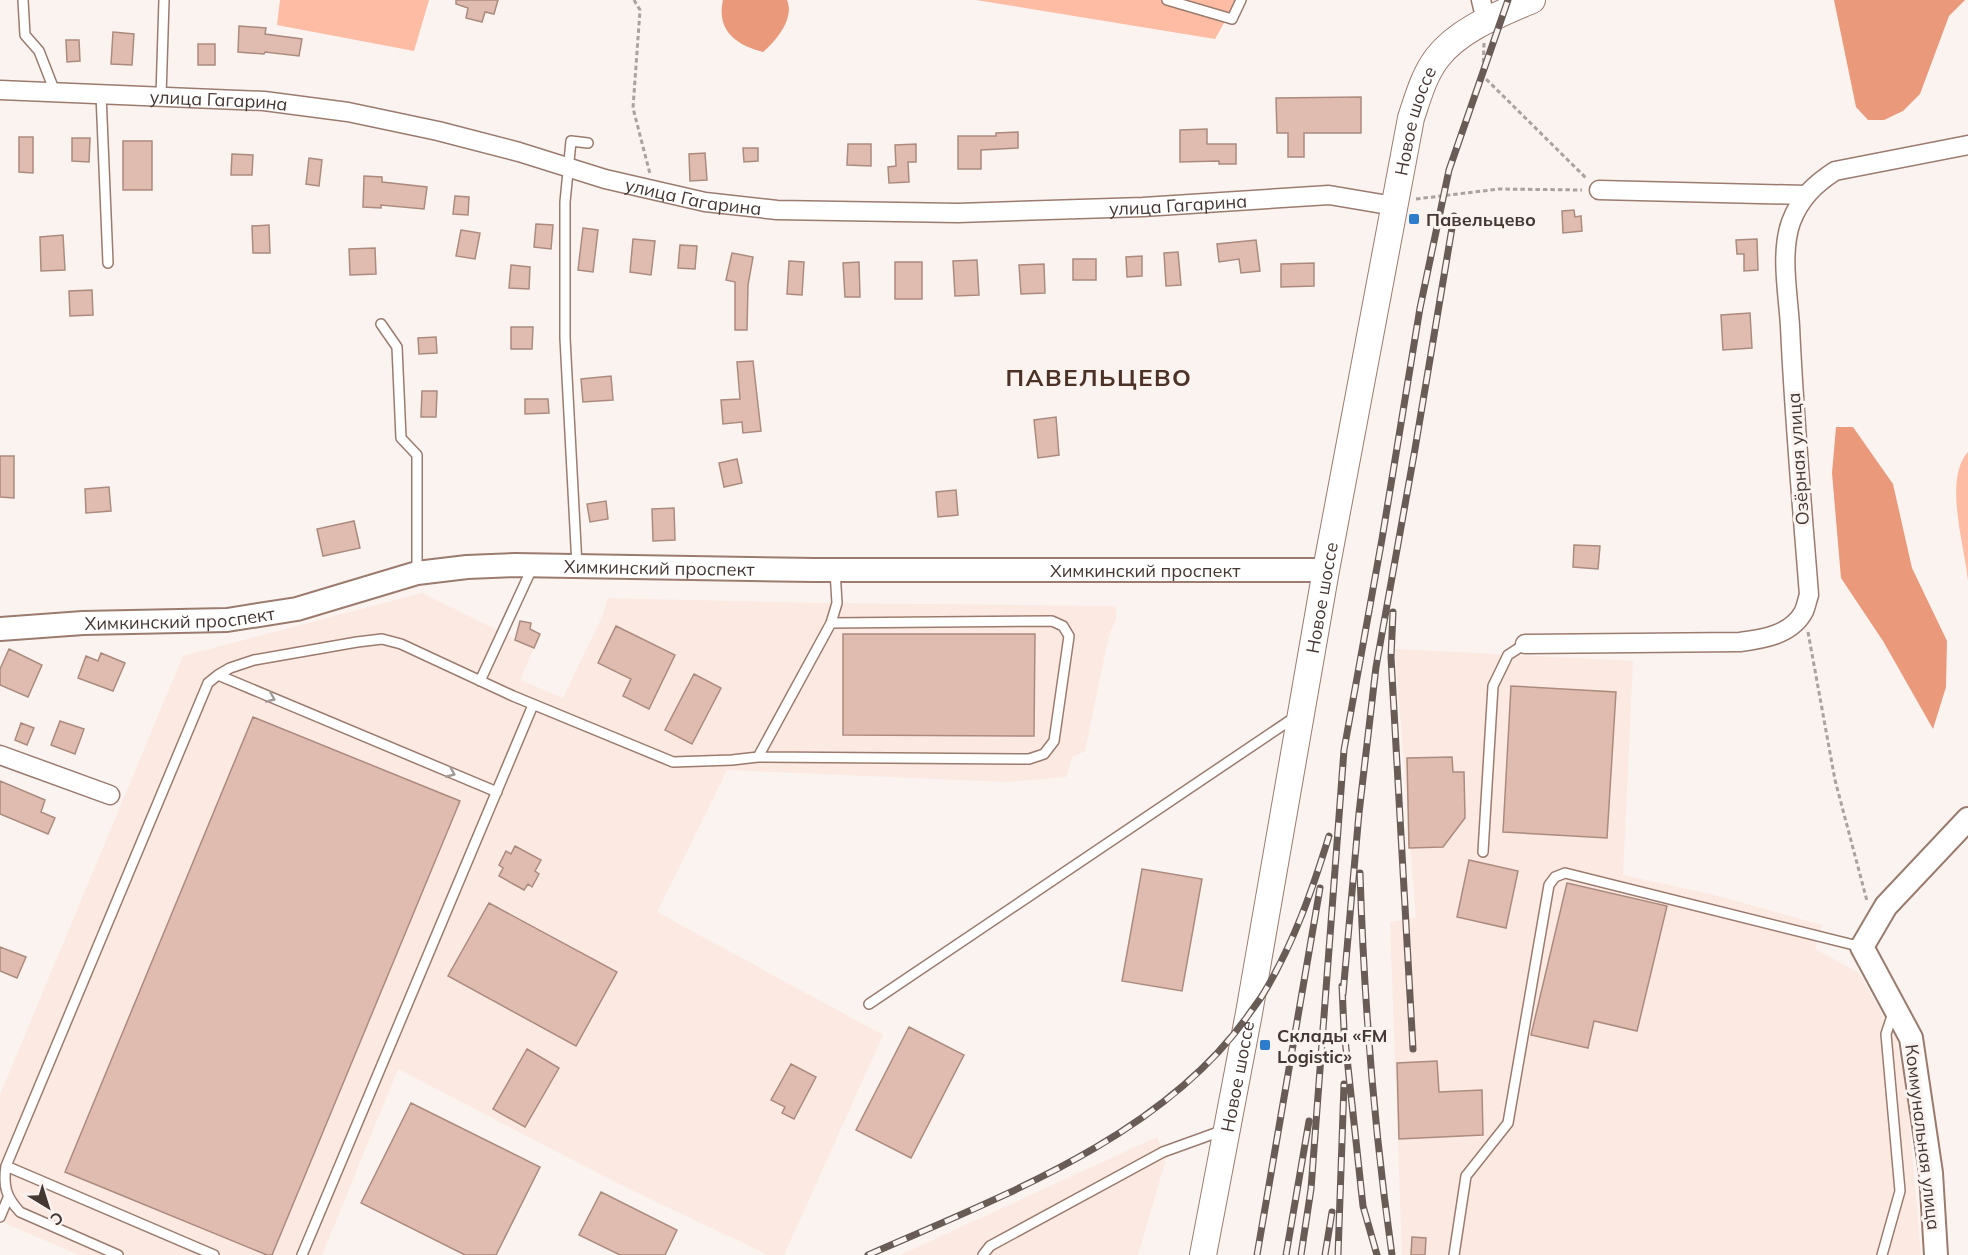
<svg xmlns="http://www.w3.org/2000/svg" width="1968" height="1255" viewBox="0 0 1968 1255" font-family="Mulish,sans-serif">
	<style>
		.built { fill: #fbe9e2 }
		.green { fill: #fdbca3 }
		.water { fill: #ea997a }
		.building { fill: #dfbcaf; stroke: #ac8b7f; stroke-width: 1.5 }
		.lines { fill: none; stroke-linecap: round; stroke-linejoin: round }
		.service-casing { stroke: #9b7b6e; stroke-width: 12 }
		.minor-casing { stroke: #9b7b6e; stroke-width: 21 }
		.tertiary-casing { stroke: #9b7b6e; stroke-width: 26 }
		.secondary-casing { stroke: #9b7b6e; stroke-width: 28 }
		.path { stroke: #aba19d; stroke-width: 3; stroke-dasharray: 4.5 3; stroke-linecap: butt }
		.service { stroke: #fff; stroke-width: 9 }
		.minor { stroke: #fff; stroke-width: 18 }
		.tertiary { stroke: #fff; stroke-width: 22 }
		.secondary { stroke: #fff; stroke-width: 26 }
		.rail-casing { stroke: #695c57; stroke-width: 7 }
		.rail { stroke: #faf3f0; stroke-width: 4.5; stroke-dasharray: 14; stroke-linecap: butt }
		.oneway { stroke: #a29b98 }
		.poi-dot { fill: #2e7ccc; stroke: #faf3f0; stroke-width: 2 }
		.labels { text-anchor: middle; dominant-baseline: central; stroke-width: 6; stroke-linejoin: round; paint-order: stroke }
		.street-label { font-size: 18px; fill: #453732; stroke: #faf3f0 }
		.poi-label { font-size: 18px; font-weight: bold; fill: #453732; stroke: #faf3f0; text-anchor: start }
		.district-label { font-size: 24px; font-weight: bold; letter-spacing: 1.5px; fill: #4c3126; stroke: #faf3f0 }
	</style>
	<rect width="100%" height="100%" fill="#faf3f0"/>
	<path class="built" d="M422,593L534,648L520,680L563,698L602,617L608,598L819,603L1116,606V619L1109,635L1085,751L1072,757L1066,777L1007,782L727,770L657,912L883,1035L784,1255H768L621,1185L398,1069L322,1255H79L0,1221V1095L183,656Z
		M1395,649L1633,661L1623,875L1714,895L1822,925L1815,949L1859,973L1896,1039L1907,1094L1921,1255H1402L1390,922L1416,918Z
		M1157,1137L1166,1159L1138,1255H900Z"/>
	<path class="green" d="M280,0H429L414,51L277,25Z
		M976,0H1237L1215,39Z
		M1968,452V581C1965,547 1943,479 1968,452Z"/>
	<path class="water" d="M723,0H787C795,18 776,41 763,52C737,45 716,31 723,0Z
		M1834,0H1965L1949,16L1920,94L1903,111L1884,120H1868L1856,107Z
		M1836,427H1853L1893,484L1912,568L1947,641L1946,687L1933,729L1883,641L1841,578L1832,473Z"/>
	<path class="building" d="M456,0H498L494,14L485,12L482,22L466,18L468,8L456,4Z
		M239,26L266,28L265,34L302,39L299,56L265,52L264,54L238,52Z
		M113,32L134,34L132,65L111,64Z
		M66,40H79L80,61L67,62Z
		M198,44H215V65H198Z
		M1361,97V133H1304V157H1288V133H1277L1276,98Z
		M1207,129V144H1236V164H1219V161L1180,162V130Z
		M1018,132V148L981,150V169H958V136H996V133Z
		M19,137H33V173L19,172Z
		M72,138H90L89,162L72,161Z
		M123,141H152V190H123Z
		M848,144H871V166L847,165Z
		M916,144V162H908L909,182L889,183L888,167L896,166L895,145Z
		M743,148H758V161L744,162Z
		M705,153L707,180L690,181L689,154Z
		M232,154L253,155L252,175H231Z
		M309,158L322,160L319,186L306,184Z
		M364,176L382,177V182L427,187L424,209L381,205V208L363,207Z
		M455,196L469,197L468,215L453,214Z
		M1574,210L1575,217L1581,216L1582,231L1563,233L1562,211Z
		M536,224L553,225L551,249L534,247Z
		M269,225L270,253H253L252,226Z
		M583,228L598,230L593,272L578,270Z
		M461,230L480,233L475,259L456,256Z
		M63,235L65,270L41,271L40,237Z
		M633,239L655,241L651,275L630,272Z
		M1757,239L1758,270L1744,271V254H1737L1736,240Z
		M1256,240L1260,271L1241,273L1239,259L1219,262L1217,244Z
		M680,245L697,246L695,269L678,268Z
		M375,248L376,274L350,275L349,249Z
		M1178,252L1181,285L1166,286L1164,253Z
		M732,253L753,257L748,285L747,330H735V282L726,280Z
		M1142,256V276L1127,277L1126,257Z
		M1073,259H1096V280H1073Z
		M977,260L979,295L955,296L953,261Z
		M789,261L804,262L802,295L787,294Z
		M859,262L860,297H845L843,263Z
		M895,262H922V299H895Z
		M1314,263V286L1281,287V264Z
		M1044,264L1045,293L1021,294L1019,265Z
		M511,265L530,267L529,289L509,288Z
		M92,290L93,315L70,316L69,291Z
		M1750,313L1752,348L1723,350L1721,315Z
		M511,327H533L532,349H511Z
		M436,337L437,353L419,354L418,338Z
		M753,361L761,431L743,433L742,422L723,424L721,400L740,399L737,362Z
		M611,376L613,400L583,402L581,379Z
		M422,391H437L436,417H421Z
		M525,399H548L549,413L525,414Z
		M1056,417L1059,455L1038,458L1034,420Z
		M0,456H14V498L0,497Z
		M737,459L742,483L724,487L719,463Z
		M109,487L111,511L86,513L85,489Z
		M956,490L958,515L938,517L936,492Z
		M606,501L608,519L590,522L587,504Z
		M674,508L675,540L653,541L652,509Z
		M354,521L360,548L323,556L317,529Z
		M1574,545L1600,546L1598,569L1573,567Z
		M520,621L531,623L530,629L540,634L534,648L515,640Z
		M616,626L675,655L649,709L623,696L631,679L598,663Z
		M843,634H1035L1034,736L843,735Z
		M9,649L42,665L28,697L0,685V669Z
		M101,653L125,663L113,691L78,678L86,656L98,661Z
		M694,674L721,688L692,744L665,730Z
		M1511,686L1616,692L1607,838L1503,832Z
		M253,717L460,801L272,1255H267L65,1172Z
		M60,721L84,729L75,754L51,745Z
		M21,723L34,728L27,745L15,740Z
		M1452,757L1453,772H1464L1465,818L1443,847L1409,848L1407,758Z
		M0,781L45,800L41,812L55,818L48,834L0,814Z
		M515,846L541,860L535,871L539,874L532,887L528,884L524,890L499,876L503,868L499,865L506,851L511,854Z
		M1469,860L1518,871L1506,928L1457,917Z
		M1142,869L1202,879L1182,991L1122,981Z
		M1567,883L1667,906L1637,1031L1594,1021L1588,1048L1531,1035Z
		M489,903L617,972L576,1046L448,976Z
		M0,947L26,957L17,978L0,971Z
		M909,1027L964,1055L911,1158L856,1130Z
		M527,1049L559,1068L525,1127L493,1109Z
		M1437,1061L1439,1092L1482,1090L1483,1135L1399,1139L1397,1063Z
		M791,1064L816,1077L794,1119L782,1113L785,1107L771,1100Z
		M411,1103L540,1167L496,1255H465L361,1203Z
		M601,1192L677,1230L665,1255H620L579,1235Z
		M1412,1237L1426,1238L1425,1255H1411Z"/>
	<g class="lines">
		<defs>
			<path id="service" d="M23,0L25,35L39,51L55,92
				M1167,0L1232,19L1241,0
				M101,94L108,263
				M161,96L164,0
				M381,324L397,347L401,438L417,455V573
				M577,566L565,338V202L571,141L588,143
				M218,675L497,792
				M480,681L533,566
				M758,757L831,623
				M1483,852L1493,686L1508,655L1525,644
				M869,1004L1295,717
				M6,1166L214,1255
				M0,1217L8,1198
				M118,1255L20,1212C6,1197 3,1186 6,1166L208,683L218,675L230,668L254,660L357,642L382,639L401,644L513,696L673,762L732,760L758,757L1029,759L1044,754L1054,741L1069,636L1063,626L1052,621L831,623L837,603L835,571
				M302,1255L533,705
				M983,1255L990,1246L1163,1152L1224,1130
				M1454,1255L1466,1176L1508,1123L1549,885L1555,877L1565,873L1862,947
				M1882,1255L1900,1191L1886,1034L1893,1013"/>
			<g id="minor">
				<path d="M1481,0L1486,21"/>
				<path id="s1" d="M0,90L264,101L348,112L438,131L519,152L605,179L705,202L777,210L958,213L1143,207L1329,195L1394,206"/>
				<path d="M1599,190L1805,195"/>
				<path d="M1525,644L1740,642C1763,639 1790,635 1803,613C1806,608 1807,600 1809,595C1802,505 1794,416 1790,326C1788,293 1780,253 1791,222C1800,198 1815,184 1835,171L1968,145"/>
				<path d="M0,755L110,795"/>
			</g>
			<g id="tertiary">
				<path id="s2" d="M0,629L83,623L227,620L297,609L417,573L467,567L515,565L814,570H1326"/>
				<path d="M1936,1255L1931,1173L1911,1038L1862,947L1886,906L1968,819"/>
			</g>
			<g id="secondary">
				<path id="s3" d="M1203,1255L1249,1013L1326,570L1411,118C1418,97 1424,75 1437,58C1459,29 1500,14 1532,0"/>
			</g>
		</defs>
		<use href="#service" class="service-casing"/>
		<use href="#minor" class="minor-casing"/>
		<use href="#tertiary" class="tertiary-casing"/>
		<use href="#secondary" class="secondary-casing"/>
		<path class="path" d="M634,0L640,10L633,108L650,174
			M1484,43L1483,76L1587,179
			M1416,199L1499,189L1582,190
			M1808,632L1835,780L1867,901"/>
		<use href="#service" class="service"/>
		<use href="#minor" class="minor"/>
		<use href="#tertiary" class="tertiary"/>
		<use href="#secondary" class="secondary"/>
		<defs>
			<path id="rail" d="M1393,612L1391,657L1413,1049
				M1360,873C1364,1001 1374,1128 1392,1255
				M1342,986L1344,1030L1363,1206L1377,1255
				M1343,994L1359,813L1376,667L1415,449L1454,216
				M868,1255C1000,1197 1160,1138 1247,1017C1253,1008 1260,1000 1265,991C1294,942 1312,891 1329,836
				M1257,1255L1320,888
				M1286,1255L1309,1121
				M1301,1255L1311,1189L1344,750L1382,539L1420,308L1449,170L1508,0
				M1325,1255L1332,1212
				M1338,1255L1344,1084"/>
		</defs>
		<use href="#rail" class="rail-casing"/>
		<use href="#rail" class="rail"/>
	</g>
	<defs><path id="oneway-chevron" d="M-2-3.5L2.5 0L-2 3.5" fill="none" stroke-width="1.6" stroke-linecap="round" stroke-linejoin="round" transform="scale(1.5)"/></defs>
	<g class="oneway">
		<use href="#oneway-chevron" transform="translate(271 698) rotate(23)"/>
		<use href="#oneway-chevron" transform="translate(451 773) rotate(23)"/>
	</g>
	<g class="poi-dot">
		<rect x="1408" y="213" width="12" height="12" rx="3"/>
		<rect x="1259" y="1039" width="12" height="12" rx="3"/>
	</g>
	<g class="labels">
		<g class="street-label">
			<text stroke="none"><textPath href="#s1" startOffset="219">улица Гагарина</textPath></text>
			<text stroke="none"><textPath href="#s3" startOffset="1154">Новое шоссе</textPath></text>
			<text stroke="none"><textPath href="#s1" startOffset="705">улица Гагарина</textPath></text>
			<text stroke="none"><textPath href="#s1" startOffset="1191">улица Гагарина</textPath></text>
			<text transform="translate(1798 459) rotate(-94)">Озёрная улица</text>
			<text stroke="none"><textPath href="#s2" startOffset="666">Химкинский проспект</textPath></text>
			<text stroke="none"><textPath href="#s2" startOffset="1152">Химкинский проспект</textPath></text>
			<text stroke="none"><textPath href="#s3" startOffset="668">Новое шоссе</textPath></text>
			<text stroke="none"><textPath href="#s2" startOffset="180">Химкинский проспект</textPath></text>
			<text stroke="none"><textPath href="#s3" startOffset="182">Новое шоссе</textPath></text>
			<text transform="translate(1923 1137) rotate(83)">Коммунальная улица</text>
		</g>
		<g class="poi-label">
			<text x="1426" y="219">Павельцево</text>
			<text x="1277" y="1035">Склады «FM<tspan x="1277" dy="21">Logistic»</tspan></text>
		</g>
		<g class="district-label">
			<text x="1099" y="377">ПАВЕЛЬЦЕВО</text>
		</g>
	</g>
	<g transform="translate(48 1207) rotate(142)" stroke="#faf3f0" stroke-width="4.5" paint-order="stroke">
	<path d="M0-4.5L10 22L0 15L-10 22Z" fill="#453732"/>
	<text y="-9" font-size="16" font-weight="bold" text-anchor="middle" fill="#453732">С</text>
	</g>
</svg>
